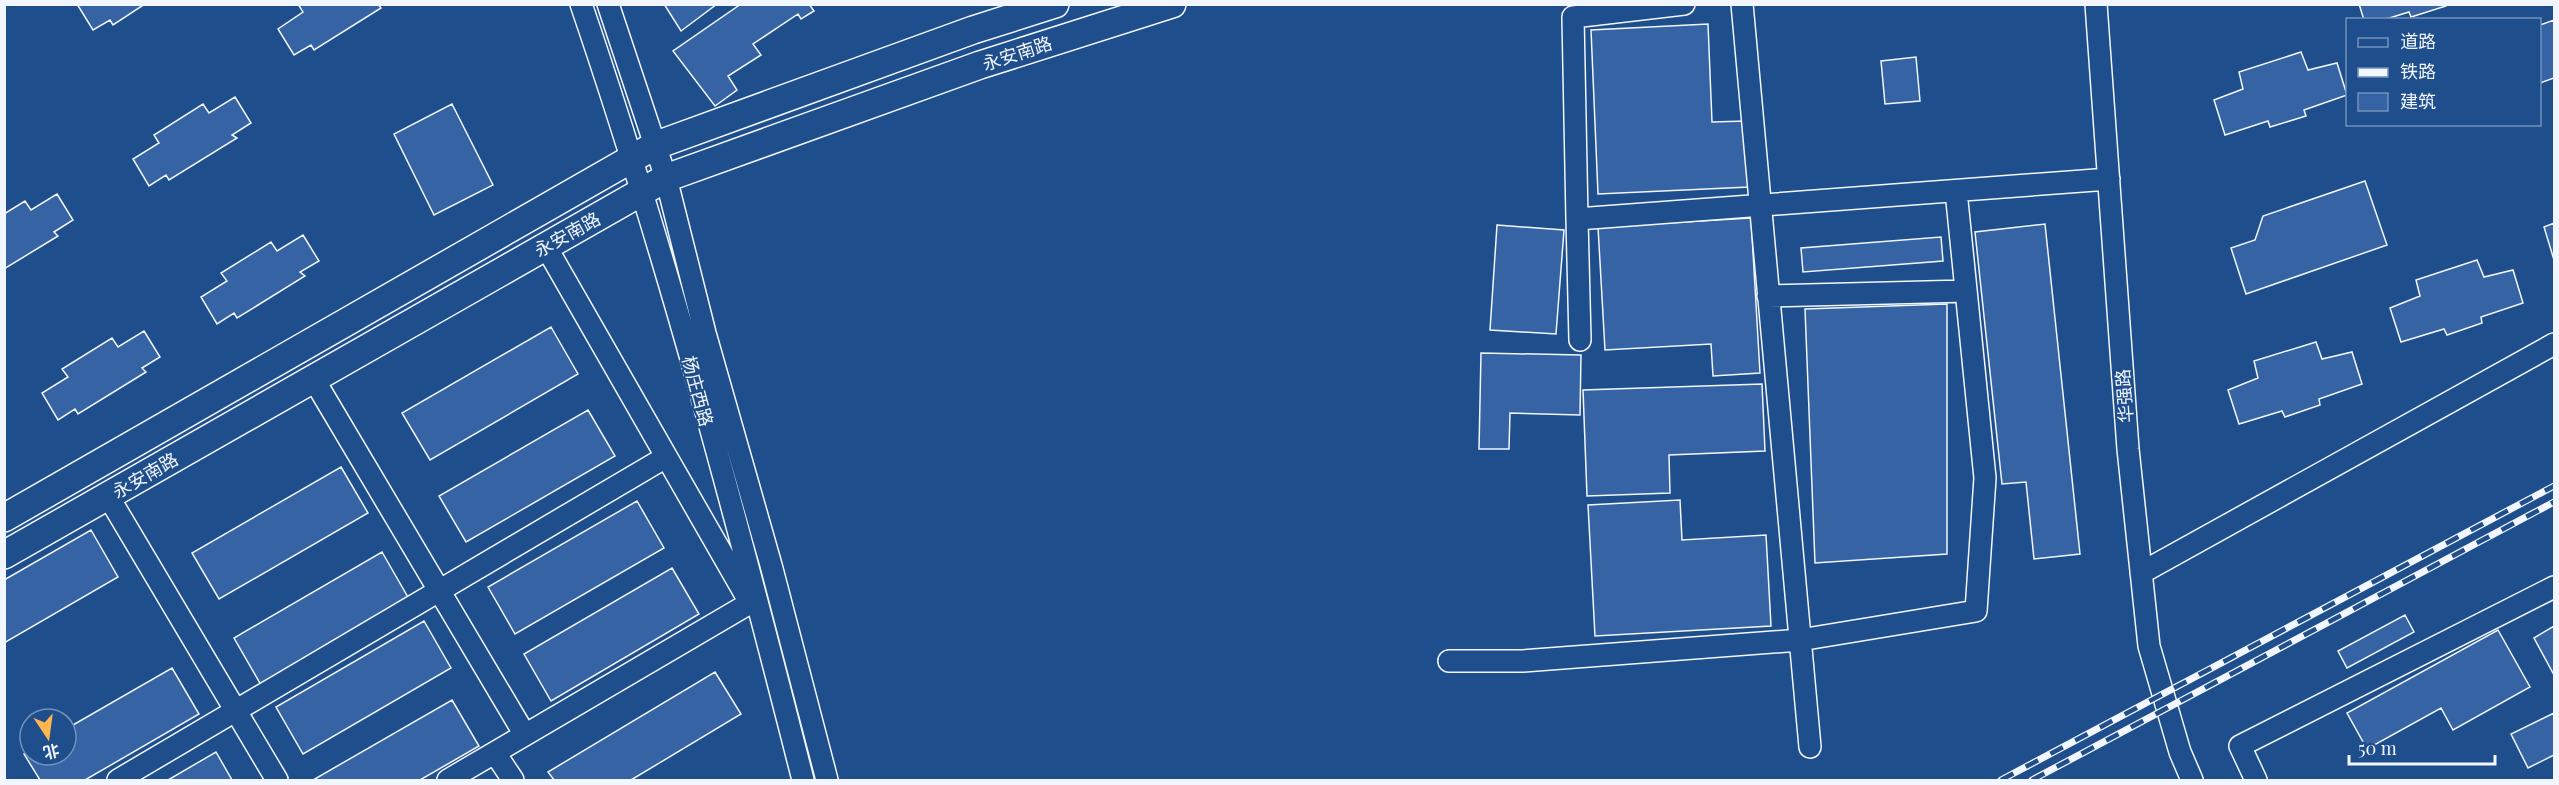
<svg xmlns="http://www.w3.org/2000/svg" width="2559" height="785" viewBox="0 0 2559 785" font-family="'Playfair Display','Noto Sans SC',serif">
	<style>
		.building { fill: #3563a3; stroke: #f2f6ff; stroke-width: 1.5 }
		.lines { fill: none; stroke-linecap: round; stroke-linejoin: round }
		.minor-casing { stroke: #f2f6ff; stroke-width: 24 }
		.major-casing { stroke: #f2f6ff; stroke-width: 30 }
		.minor { stroke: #1f4e8c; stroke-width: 21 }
		.major { stroke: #1f4e8c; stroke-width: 27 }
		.rail-casing { stroke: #f2f6ff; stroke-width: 7 }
		.rail { stroke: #1f4e8c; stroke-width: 4.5; stroke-dasharray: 14; stroke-linecap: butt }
		.labels { text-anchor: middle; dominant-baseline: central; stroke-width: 4.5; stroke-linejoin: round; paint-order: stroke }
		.street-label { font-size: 18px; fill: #f2f6ff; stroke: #1f4e8c }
	</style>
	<rect width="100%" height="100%" fill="#1f4e8c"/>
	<path class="building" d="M77,4H145L113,25L110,20L93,30Z
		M298,4H378L381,8L314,50L311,45L294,55L278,29L303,12Z
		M664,4H717L681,31Z
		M741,4H809L814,11L801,19L798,14L753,44L761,55L728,76L737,90L715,106L673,51Z
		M2359,4H2446V6L2411,17L2409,12L2383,20H2364Z
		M2554,20V78L2540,83V25Z
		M1708,24L1712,122L1745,121L1749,187L1598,194L1591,30Z
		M2301,52L2308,70L2337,63L2347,95L2304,110L2306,116L2270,127L2268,121L2225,135L2214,100L2243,89L2239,72Z
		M1916,57L1920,101L1885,104L1881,61Z
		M235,97L251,123L232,135L237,138L169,180L166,175L149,186L133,159L159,143L154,135L203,104L209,113Z
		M452,104L493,185L434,215L394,134Z
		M2365,181L2387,245L2246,294L2231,248L2255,240L2263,216Z
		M57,194L73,220L54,232L58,236L4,269V214L25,201L31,210Z
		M1751,218L1760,373L1713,376L1711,344L1605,350L1598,227Z
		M2554,223V260L2544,227Z
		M2045,224L2080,554L2034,559L2026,482L2002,484L1975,232Z
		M1497,225L1564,230L1556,334L1490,330Z
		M303,235L319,261L300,272L305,276L237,318L234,313L217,324L201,297L227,281L221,273L271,242L277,251Z
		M1941,237L1943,261L1803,272L1801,248Z
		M2477,260L2484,277L2513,270L2523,303L2481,317L2482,323L2447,335L2444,329L2401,342L2390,308L2420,296L2416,280Z
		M1947,304V554L1815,563L1805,309Z
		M551,327L578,374L430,460L402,413Z
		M144,331L160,357L142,368L146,372L78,414L75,409L58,420L42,393L68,377L62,369L112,338L118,347Z
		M2316,342L2322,359L2352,352L2362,384L2319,399L2320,405L2285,417L2282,411L2239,424L2228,390L2258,378L2254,361Z
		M1481,353L1581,355L1580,415L1510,413L1509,449H1479Z
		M1762,384L1765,451L1669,455L1670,493L1587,496L1583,390Z
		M588,410L615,456L466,542L439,496Z
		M341,467L368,513L219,599L192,553Z
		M1680,500L1682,540L1766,535L1771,626L1595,636L1588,505Z
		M637,501L664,548L515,634L488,587Z
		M91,530L118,577L4,643V580Z
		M382,552L409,599L261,685L234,638Z
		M672,568L699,614L551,701L524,654Z
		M2405,615L2414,632L2347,668L2338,651Z
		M424,621L451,668L303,754L276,707Z
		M2554,626V675L2534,638Z
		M2498,630L2530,687L2453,730L2441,708L2367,749L2347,713Z
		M172,668L199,714L85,780H40L24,754L30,750V755H66V729Z
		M715,672L741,714L631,780H554L548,772Z
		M452,700L479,746L420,780H313Z
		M2554,713V755L2528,768L2511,734Z
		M216,752L232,780H168Z"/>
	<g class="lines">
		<defs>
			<path id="minor" d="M581,4C668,259 737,520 803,780
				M608,4L666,178L705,333L771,565L827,780
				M1742,4L1810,747
				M2096,4L2128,449L2149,646L2180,752L2192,780
				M1577,219L1573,17L1684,4
				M545,245L748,599
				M1768,296L1966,291
				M1580,340L1577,219L2109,179
				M313,378L525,735
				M108,496L277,780
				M2141,573L2554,344
				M1449,661H1522L1800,640L1976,611L1985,478L1956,191
				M495,753L513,780
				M118,780L666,457
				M448,780L750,603
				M2256,780L2240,746L2554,587"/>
			<path id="major" d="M4,518L654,146L973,30L1055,4
				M4,555L666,178L980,65L1172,4"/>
		</defs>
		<use href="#minor" class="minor-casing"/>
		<use href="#major" class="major-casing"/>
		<use href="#minor" class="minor"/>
		<use href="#major" class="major"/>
		<defs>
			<path id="rail" d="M2001,780L2554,486
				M2032,780L2554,502"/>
		</defs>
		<use href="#rail" class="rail-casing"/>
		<use href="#rail" class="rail"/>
	</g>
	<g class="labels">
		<g class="street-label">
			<text transform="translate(1017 53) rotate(-18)">永安南路</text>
			<text transform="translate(567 234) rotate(-29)">永安南路</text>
			<text transform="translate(698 391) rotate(75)">杨庄西路</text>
			<text transform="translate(2124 396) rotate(-94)">华强路</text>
			<text transform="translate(145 475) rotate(-30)">永安南路</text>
		</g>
	</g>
	<rect width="2559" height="785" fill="none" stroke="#f2f6ff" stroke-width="12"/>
	<rect x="2346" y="18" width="195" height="108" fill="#1f4e8c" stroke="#7391ba" stroke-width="1.5"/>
	<rect x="2358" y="38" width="30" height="9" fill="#1f4e8c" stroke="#7391ba" stroke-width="1.5"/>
	<text x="2400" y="48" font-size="18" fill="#f2f6ff">道路</text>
	<rect x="2358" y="68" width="30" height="9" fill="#f2f6ff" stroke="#7391ba" stroke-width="1.5"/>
	<text x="2400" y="78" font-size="18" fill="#f2f6ff">铁路</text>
	<rect x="2358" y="93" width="30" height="18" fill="#3563a3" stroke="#7391ba" stroke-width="1.5"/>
	<text x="2400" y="108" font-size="18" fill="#f2f6ff">建筑</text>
	<g transform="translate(48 737) rotate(167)"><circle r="28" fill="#1f4e8c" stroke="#7391ba" stroke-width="1.5"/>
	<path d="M0-4.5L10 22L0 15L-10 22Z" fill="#ffb74d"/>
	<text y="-9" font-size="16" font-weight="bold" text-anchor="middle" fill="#f2f6ff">北</text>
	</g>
	<path d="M2349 755v9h146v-9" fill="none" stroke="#f2f6ff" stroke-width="3"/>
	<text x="2358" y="755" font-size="18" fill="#f2f6ff" stroke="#1f4e8c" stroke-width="4.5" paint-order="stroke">50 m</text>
</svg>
